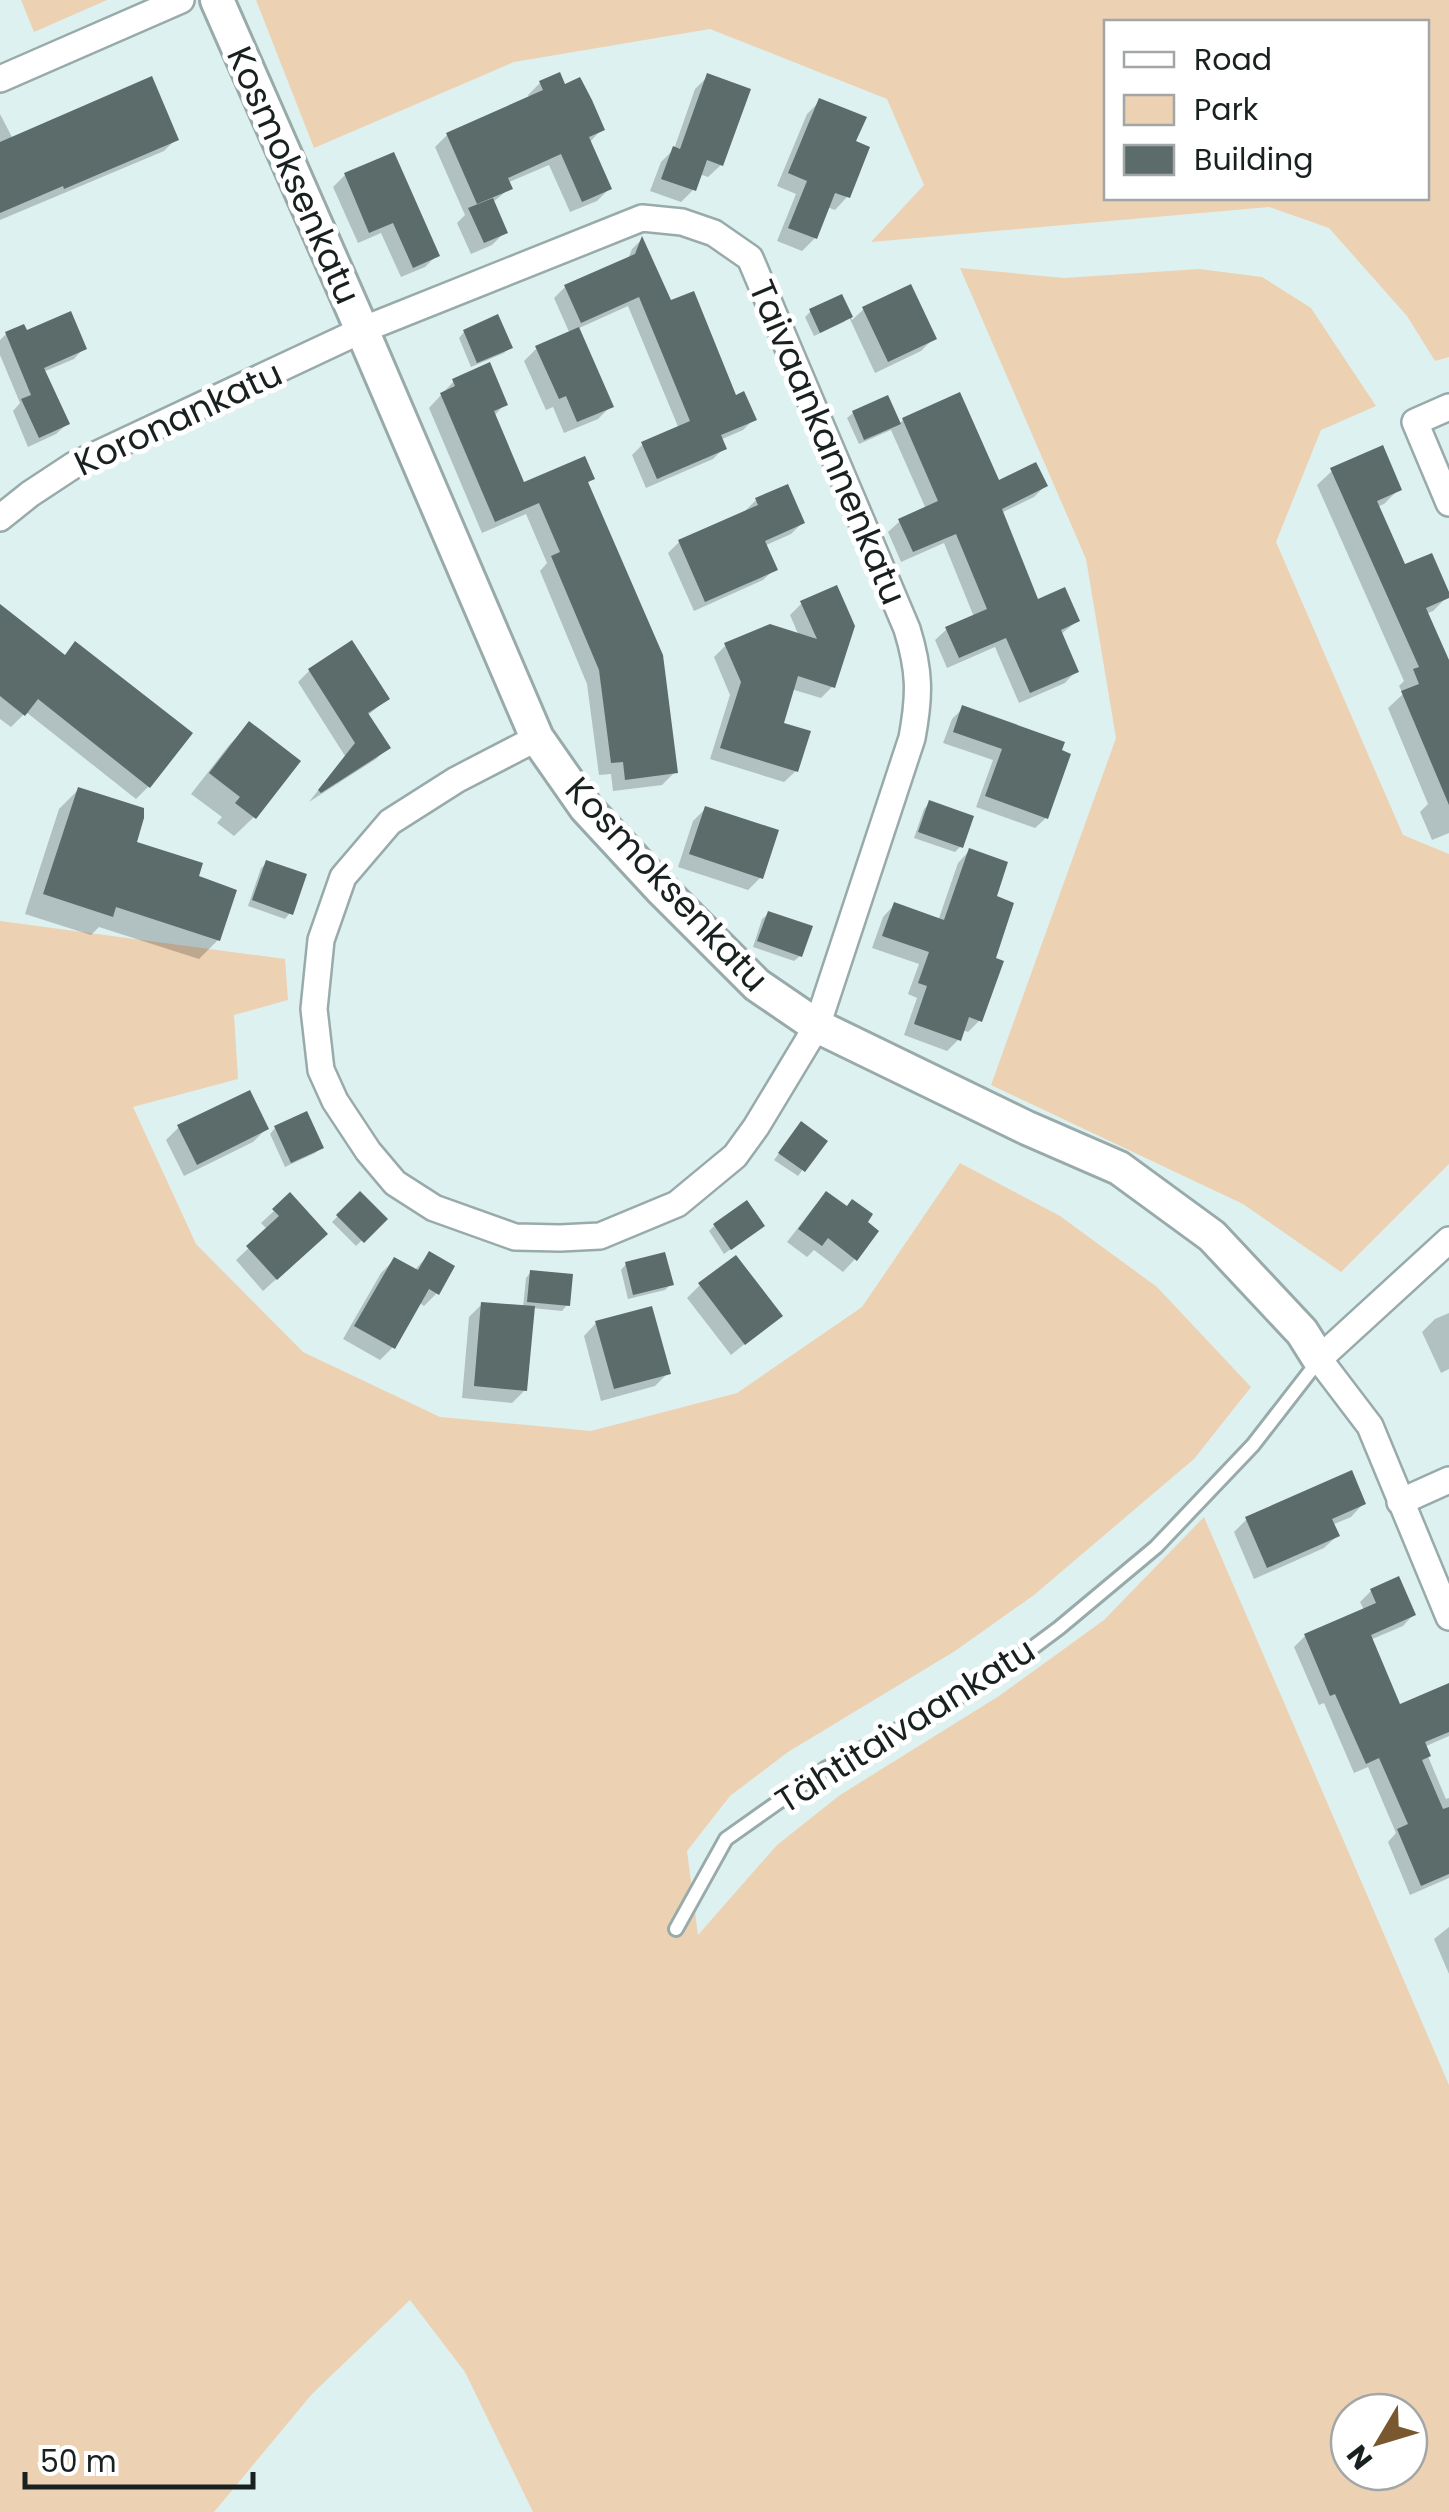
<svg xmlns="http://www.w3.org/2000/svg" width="1449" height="2512" viewBox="0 0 1449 2512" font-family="Poppins,sans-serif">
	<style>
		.green { fill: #edd1b3; fill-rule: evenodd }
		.shadow { fill: #0003 }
		.building { fill: #5b6c6b }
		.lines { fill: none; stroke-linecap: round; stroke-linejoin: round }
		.service-casing { stroke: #98aaa9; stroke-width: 18 }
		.minor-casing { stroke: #98aaa9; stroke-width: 30 }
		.tertiary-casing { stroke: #98aaa9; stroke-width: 38 }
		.service { stroke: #fff; stroke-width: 12 }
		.minor { stroke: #fff; stroke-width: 25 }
		.tertiary { stroke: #fff; stroke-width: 32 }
		.labels { text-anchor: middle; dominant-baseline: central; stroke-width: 10; stroke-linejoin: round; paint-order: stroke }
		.street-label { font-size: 35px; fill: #192020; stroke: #fff }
	</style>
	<rect width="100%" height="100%" fill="#def1f1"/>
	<path class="green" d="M21,0H107L34,32Z
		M256,0H1449V357L1435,361L1407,316L1329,228L1269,207L871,242L924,185L887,99L710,29L514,62L314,148ZM1106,22H1426V198H1106Z
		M960,268L1064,278L1199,269L1262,277L1311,308L1376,406L1321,430L1276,542L1403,835L1449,854V1164L1341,1272L1243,1204L991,1085L1116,738L1086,559Z
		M0,921L285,959L288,1000L234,1015L238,1079L133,1107L196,1244L303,1352L440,1417L591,1431L737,1393L862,1307L960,1163L1060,1216L1157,1287L1251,1387L1194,1459L1034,1595L955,1651L788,1752L730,1796L687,1851L698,1935L777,1845L840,1795L999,1696L1104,1620L1204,1517L1449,2085V2512H533L465,2372L410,2300L312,2394L214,2512H0ZM1349,2412H1409V2472H1349Z"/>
	<path class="shadow" d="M708,76L721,165L708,177L699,174L694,189L681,202L650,191L661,162L674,149L695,89Z
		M540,83L564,87L602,129L589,143L609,189L597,201L570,212L549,165L507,183L510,188L492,203L505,232L492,245L471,254L457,223L465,215L435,147L447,135L530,99L528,95Z
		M820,101L853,143L847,197L835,210L827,207L815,238L802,251L777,241L796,194L777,186L807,114Z
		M0,114L13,139H176L164,151L0,220Z
		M345,175L437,255L425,267L401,277L381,233L358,243L333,187Z
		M641,240L669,303L735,398L754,419L743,430L720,440L724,448L713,459L646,488L632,455L643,444L679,429L628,306L577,329L611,406L598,419L564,433L553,407L546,410L524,361L537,348L570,334L554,298L565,287L628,259L632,249Z
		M841,297L852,320L864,309L934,338L921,351L875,373L849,317L844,322L814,336L805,317L811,311Z
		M23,327L26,334L84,348L74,359L43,372L67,424L56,434L28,447L13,411L20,403L0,355V340L6,334Z
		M464,332L510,347L504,353L471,367L459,338Z
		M454,381L505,404L494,416L523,486L592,478L587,484L675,772L662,785L613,791L611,774L599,775L587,684L540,571L547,563L526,514L482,533L429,408Z
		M853,413L898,425L903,420L997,483L1045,486L1034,497L1001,513L1037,602L1077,621L1060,635L1076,671L1065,683L1019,703L995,647L947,668L935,640L947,629L974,617L944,543L901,562L888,532L900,521L926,509L891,430L859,444L847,418Z
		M1332,471L1399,489L1384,504L1377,507L1403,568L1448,596L1433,611L1426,614L1449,662V833L1432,840L1420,812L1428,804L1388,708L1403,694L1399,686L1404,681L1317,485Z
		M756,500L802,523L791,534L764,546L775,569L763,580L694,611L668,553L679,542L745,511Z
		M836,588L832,687L821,698L791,689L781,724L796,771L784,782L710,759L730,695L714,657L726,645L799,636L790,615L802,603Z
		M0,624L149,786L136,799L26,712L11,727L0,719Z
		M309,671L387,699L367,716L388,747L376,759L309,802L345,756L298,682Z
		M963,708L1062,743L1046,818L1035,828L976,807L993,760L943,743L952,719Z
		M250,724L254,817L234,836L217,823L222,817L191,794L230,744Z
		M78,790L144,811L134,843L196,878L218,940L199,959L99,927L91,935L25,914L59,809Z
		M930,803L960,847L955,852L914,838L924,809Z
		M706,808L761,877L748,890L678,867L693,821Z
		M969,851L992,960L980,1020L968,1032L962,1030L959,1039L947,1051L904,1035L917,998L908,994L919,964L872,948L883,917L894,905L938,921L958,863Z
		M267,863L290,913L285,919L248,906L261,868Z
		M768,914L800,956L794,961L753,947L762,919Z
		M179,1127L266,1129L253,1142L184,1176L166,1140Z
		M275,1128L321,1148L315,1153L285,1167L270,1134Z
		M796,1130L824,1141L798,1176L774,1160Z
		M360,1194L384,1219L356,1246L332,1222Z
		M826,1194L855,1259L843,1272L814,1250L807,1257L787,1242L814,1207Z
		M274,1211L312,1247L263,1291L236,1260L268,1230L261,1223Z
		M714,1226L756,1231L724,1254L709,1231Z
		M429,1254L437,1293L424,1306L418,1302L393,1347L380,1360L343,1339L381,1273L394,1260L414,1271Z
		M626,1264L671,1284L665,1290L628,1299L621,1270Z
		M531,1272L567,1305L562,1311L532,1308L525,1390L512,1403L462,1398L469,1317L482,1304L523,1308L526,1278Z
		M700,1285L779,1316L731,1355L687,1298Z
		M1449,1313V1369L1441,1373L1422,1332L1435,1319Z
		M596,1323L668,1373L655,1386L601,1401L584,1336Z
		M1363,1504L1351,1517L1332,1525L1337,1536L1324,1548L1254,1579L1234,1532L1246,1520Z
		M1371,1591L1413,1615L1403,1626L1370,1640L1399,1707L1449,1693V1736L1424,1747L1446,1799L1449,1798V1878L1410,1895L1388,1842L1396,1833L1368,1767L1354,1773L1324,1703L1319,1705L1294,1647L1305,1636L1364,1610L1360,1602Z
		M1449,1927V1974L1434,1939Z"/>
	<path class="building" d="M560,72L565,84L580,77L592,100L605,130L589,137L612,189L582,202L561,154L508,178L513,189L477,204L446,133L543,90L539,81Z
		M707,73L751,89L723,166L707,160L696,191L661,179L673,146L680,149Z
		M152,76L179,140L64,189L63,186L0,213V142Z
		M819,98L867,117L856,141L870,147L850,198L835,193L817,239L788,228L807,181L788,173Z
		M394,152L440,256L413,268L393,223L369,233L344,173Z
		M493,198L508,233L484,243L468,208Z
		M642,236L671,300L694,291L736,395L744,391L757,420L721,435L727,449L657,479L641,442L690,421L639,297L581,323L564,285L635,254Z
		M911,284L937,339L888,362L862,307Z
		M842,294L853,317L820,333L809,309Z
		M71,311L87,349L44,368L70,424L39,438L21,399L31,395L5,332L24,324L27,330Z
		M498,314L513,348L477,363L463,330Z
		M579,327L614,407L577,422L566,396L559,399L535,346Z
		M490,362L508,405L494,411L524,482L585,456L595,479L588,482L663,655L678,773L625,780L623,762L611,763L599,670L551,556L560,552L539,503L495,522L440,393L455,386L452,379Z
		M960,392L999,480L1036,462L1048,486L1002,509L1038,599L1065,587L1080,621L1061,630L1079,672L1030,693L1006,638L959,658L945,627L987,609L956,534L913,552L898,519L938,501L902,418Z
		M888,395L901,424L864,440L852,411Z
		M1383,445L1402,490L1377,501L1405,564L1432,553L1449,592V598L1426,608L1449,660V805L1401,691L1419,684L1413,669L1419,667L1330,468Z
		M788,484L805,523L765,541L778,570L705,602L678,540L758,505L755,498Z
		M837,585L855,626L835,688L798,676L784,723L811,731L798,772L720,748L741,682L724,643L770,624L817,639L800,601Z
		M0,604L65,655L75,641L193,733L150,788L38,699L25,716L0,696Z
		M352,640L390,699L368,713L391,748L321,793L318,790L355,743L308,669Z
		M962,705L1065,742L1062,750L1071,754L1048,819L985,796L1002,749L953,732Z
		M249,721L301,761L256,819L235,803L240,797L209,773Z
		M78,787L144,808V818L137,842L203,863L199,876L237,890L220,941L116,907L113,917L43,894Z
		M929,800L974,816L963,848L918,832Z
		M705,806L779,830L763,879L689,854Z
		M969,848L1008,862L997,896L1014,903L996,958L1004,961L982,1022L969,1017L961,1041L914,1024L927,986L918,983L929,952L882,936L894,902L944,920Z
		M266,860L307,874L293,915L252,900Z
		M768,911L813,926L802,957L757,941Z
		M250,1090L269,1129L197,1165L177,1125Z
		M307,1111L324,1148L291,1163L274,1126Z
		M801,1121L828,1141L805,1172L778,1153Z
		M360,1191L388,1219L364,1243L336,1215Z
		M826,1191L847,1206L852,1199L873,1214L868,1222L879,1231L857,1261L828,1238L822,1246L798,1229Z
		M290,1192L328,1234L277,1280L246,1246L279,1216L272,1209Z
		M747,1200L765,1226L731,1250L713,1224Z
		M429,1251L455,1266L439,1295L429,1289L395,1349L354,1326L394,1257L418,1270Z
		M665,1252L674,1285L633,1295L625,1262Z
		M736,1255L783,1316L745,1345L698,1283Z
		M530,1270L573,1274L570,1306L527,1302Z
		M481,1302L535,1306L527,1391L474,1386Z
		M652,1306L671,1374L614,1389L595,1321Z
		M1352,1470L1366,1504L1332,1519L1340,1536L1267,1568L1245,1517Z
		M1399,1576L1416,1615L1371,1635L1400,1704L1449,1683V1732L1425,1742L1431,1756L1422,1760L1443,1809L1449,1807V1874L1421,1886L1397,1829L1408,1824L1379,1758L1366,1764L1335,1694L1330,1696L1304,1634L1376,1603L1370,1589Z"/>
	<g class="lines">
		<defs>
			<path id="service" d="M676,1929L726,1839L825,1769L985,1683L1059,1628L1156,1547L1253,1445L1319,1360"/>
			<path id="minor" d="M0,79L181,0
				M1449,407L1415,422L1449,503
				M0,518L30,494L74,465L362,330L642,218L682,222L714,233L750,258L907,629C920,671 920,695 912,738L817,1026L756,1127L735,1156L677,1204L600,1236L560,1238L515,1237L434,1208L395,1183L368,1151L335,1101L321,1070L314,1009L321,940L343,877L390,822L456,780L537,738
				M1449,1240L1319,1359L1370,1426L1449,1617
				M1400,1502L1449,1480"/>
			<path id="tertiary" d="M217,0L362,330L537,738L586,808L661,889L757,985L817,1026L1027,1128L1119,1168L1212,1236L1302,1332L1319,1359"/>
		</defs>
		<use href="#service" class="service-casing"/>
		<use href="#minor" class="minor-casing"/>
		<use href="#tertiary" class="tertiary-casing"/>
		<use href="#service" class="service"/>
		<use href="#minor" class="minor"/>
		<use href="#tertiary" class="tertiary"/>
	</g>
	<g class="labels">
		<g class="street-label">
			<text transform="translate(294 175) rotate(66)">Kosmoksenkatu</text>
			<text transform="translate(178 418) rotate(-25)">Koronankatu</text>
			<text transform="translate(828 442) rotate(67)">Taivaankannenkatu</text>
			<text transform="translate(667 884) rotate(47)">Kosmoksenkatu</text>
			<text transform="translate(905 1725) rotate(-32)">Tähtitaivaankatu</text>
		</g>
	</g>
	<rect x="1104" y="20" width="325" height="180" fill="#ffffff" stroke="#a3a6a6" stroke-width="2.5"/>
	<rect x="1124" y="52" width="50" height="15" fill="#ffffff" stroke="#a3a6a6" stroke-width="2.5"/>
	<text x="1194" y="70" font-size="30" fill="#192020">Road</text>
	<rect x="1124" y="95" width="50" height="30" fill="#edd1b3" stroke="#a3a6a6" stroke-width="2.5"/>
	<text x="1194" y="120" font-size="30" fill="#192020">Park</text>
	<rect x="1124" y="145" width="50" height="30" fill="#5b6c6b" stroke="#a3a6a6" stroke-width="2.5"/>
	<text x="1194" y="170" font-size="30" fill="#192020">Building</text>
	<g transform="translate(1379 2442) rotate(232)"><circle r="48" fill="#ffffff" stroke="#a3a6a6" stroke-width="2.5"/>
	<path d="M0-8L18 38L0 25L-18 38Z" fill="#79572f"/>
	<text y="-15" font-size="28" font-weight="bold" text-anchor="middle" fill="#192020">N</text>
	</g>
	<path d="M25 2472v15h228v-15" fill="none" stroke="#192020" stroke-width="5"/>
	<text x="40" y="2472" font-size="30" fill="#192020" stroke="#ffffff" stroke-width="8" paint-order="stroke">50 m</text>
</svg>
